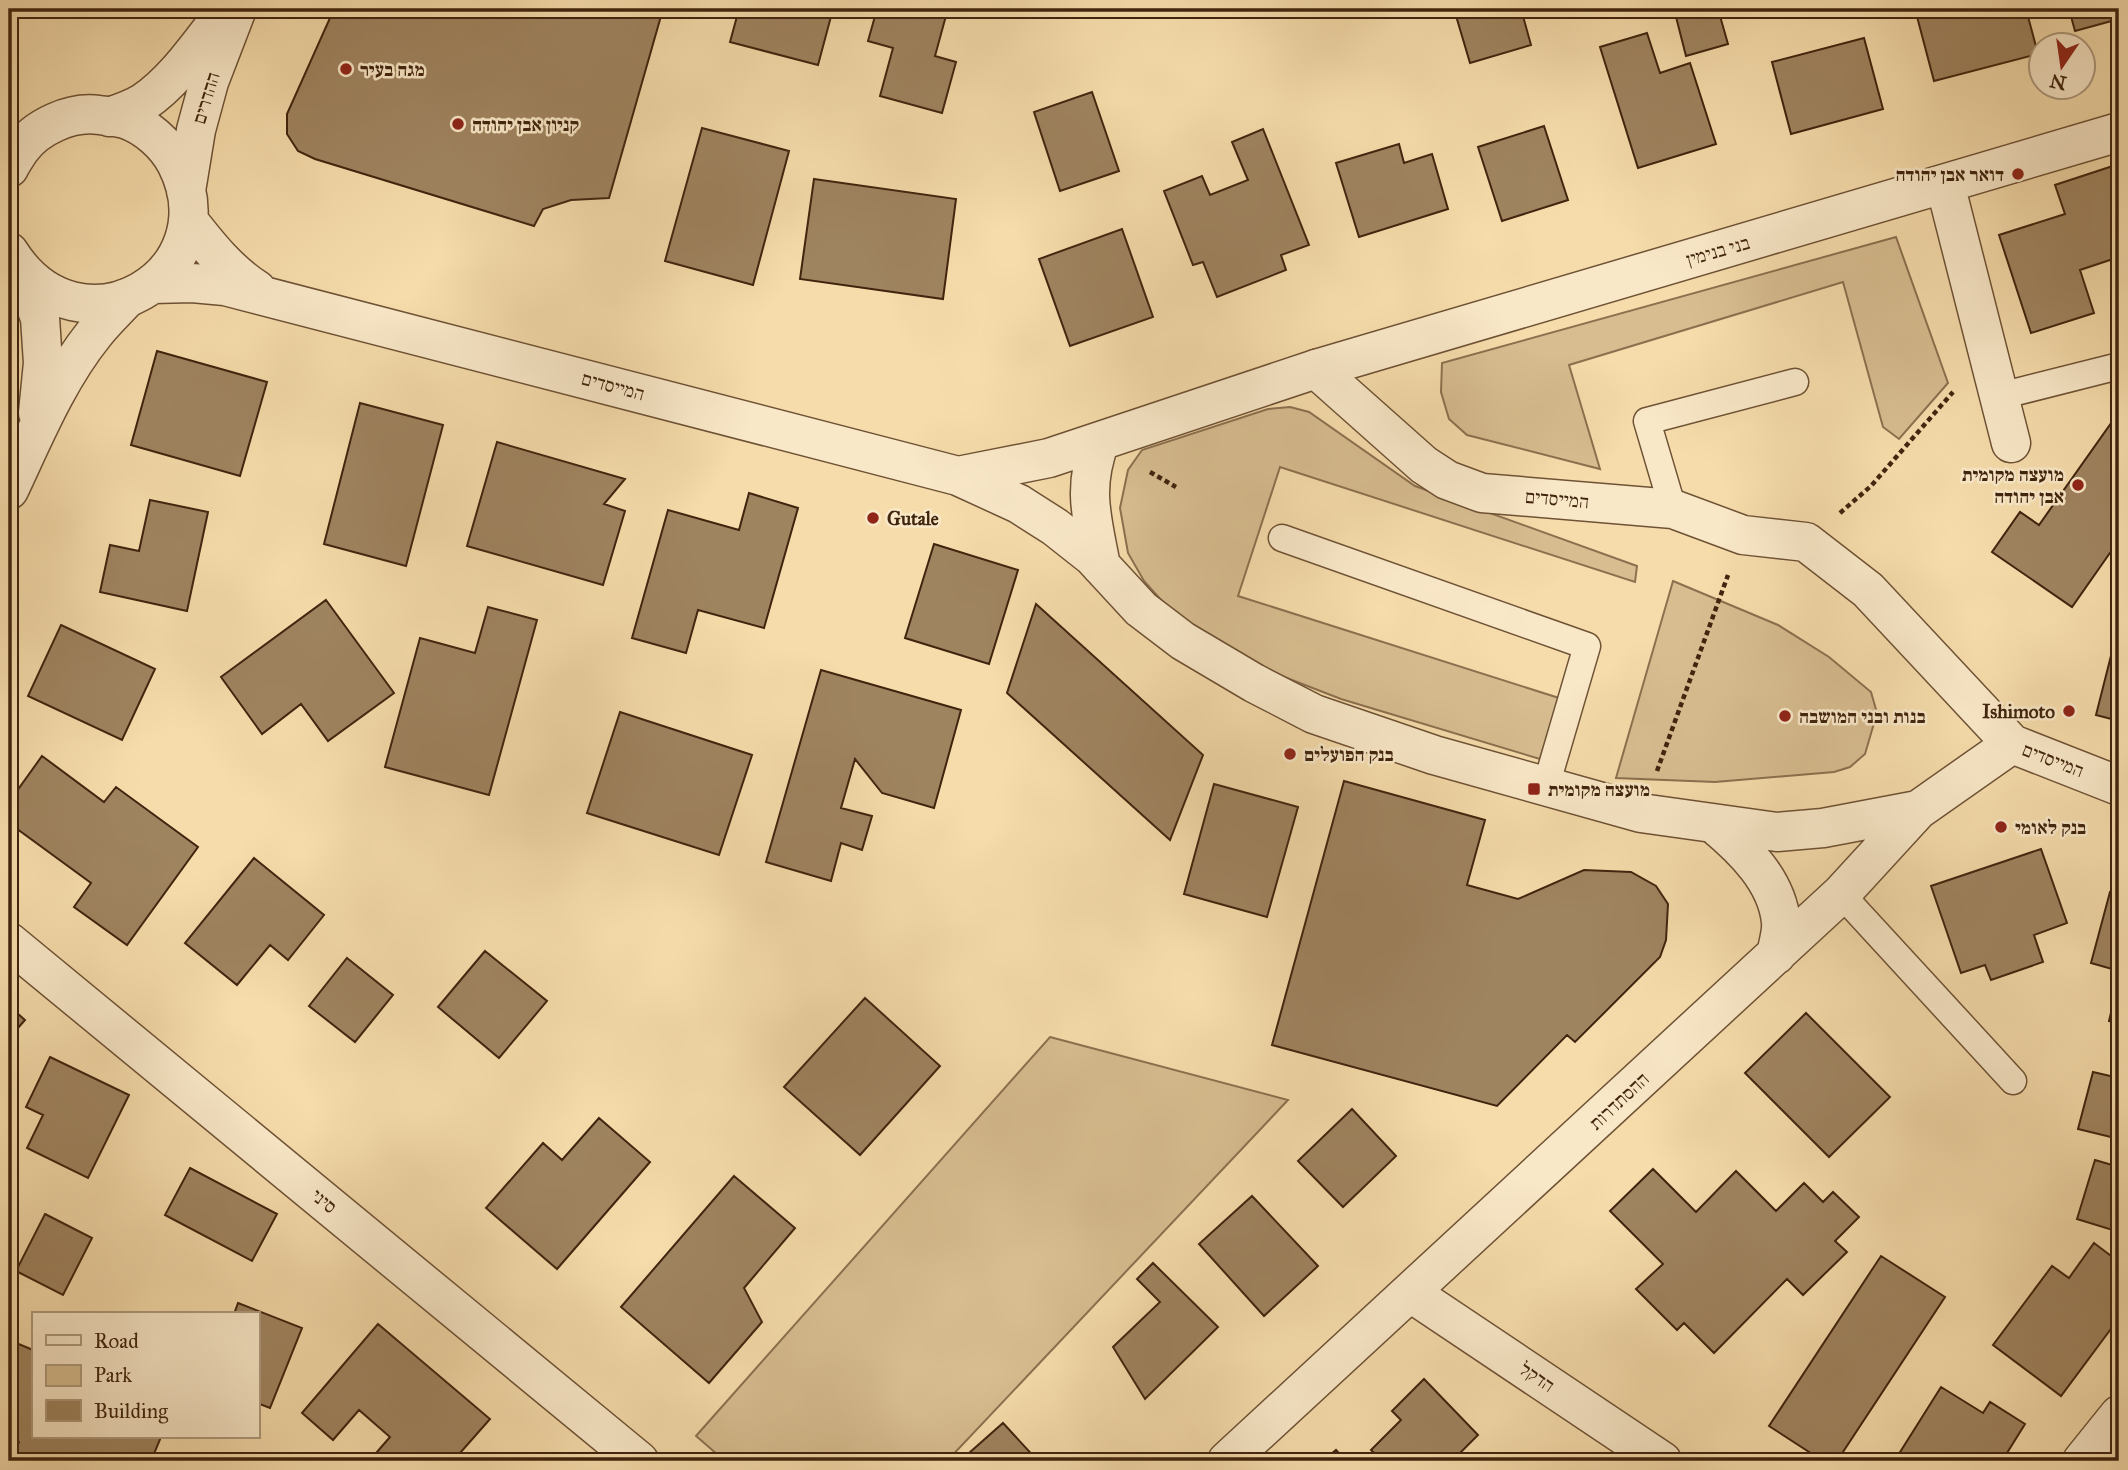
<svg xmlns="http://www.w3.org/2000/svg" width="2128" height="1470" viewBox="0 0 2128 1470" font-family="'IM FELL Great Primer','Frank Ruhl Libre',serif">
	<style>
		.green { fill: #d7bd90; stroke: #8c704f; stroke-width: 2 }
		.building { fill: #9f8460; stroke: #40240e; stroke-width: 2 }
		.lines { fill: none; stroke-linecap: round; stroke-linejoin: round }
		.service-casing { stroke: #6e5235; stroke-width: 29 }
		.minor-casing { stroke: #6e5235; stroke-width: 41 }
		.tertiary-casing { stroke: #6e5235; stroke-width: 41 }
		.path { stroke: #40240e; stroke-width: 4.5; stroke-dasharray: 5 3.5; stroke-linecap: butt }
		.service { stroke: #f9e8c8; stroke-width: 26 }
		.minor { stroke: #f9e8c8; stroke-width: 38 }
		.tertiary { stroke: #f9e8c8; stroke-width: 38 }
		.poi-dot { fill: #8f2418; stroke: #f9e8c8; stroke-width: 2.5 }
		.labels { text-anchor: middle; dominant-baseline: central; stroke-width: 5; stroke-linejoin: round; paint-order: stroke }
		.poi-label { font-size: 19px; font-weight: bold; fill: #40240e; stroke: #f9e8c8; text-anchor: start }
		.street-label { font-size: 19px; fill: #40240e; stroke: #f9e8c8 }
	</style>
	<rect width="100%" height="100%" fill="#f6dcab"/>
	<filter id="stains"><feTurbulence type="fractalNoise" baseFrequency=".00286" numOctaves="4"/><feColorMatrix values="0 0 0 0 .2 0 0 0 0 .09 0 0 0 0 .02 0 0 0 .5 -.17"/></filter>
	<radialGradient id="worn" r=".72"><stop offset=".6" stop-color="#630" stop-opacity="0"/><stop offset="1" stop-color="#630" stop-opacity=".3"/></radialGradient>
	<path class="green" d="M1896,237L1948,383L1899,439L1883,427L1843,282L1569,365L1600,469L1467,435L1449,419L1441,392L1442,363Z
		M1290,407L1309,412L1415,486L1637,566L1635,582L1280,467L1238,596L1559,698L1540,759L1341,699L1274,673L1180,621L1144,581L1128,553L1120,508L1128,470L1142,450L1268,409Z
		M1673,581L1778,625L1829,657L1871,692L1877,713L1865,754L1850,767L1834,772L1715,782L1616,778Z
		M1050,1037L1288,1100L947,1461H725L696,1436Z"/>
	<path class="building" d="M334,9H663L609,198L571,200L543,209L534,226L315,159L298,151L287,134V114Z
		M739,9H833L818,65L730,42Z
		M877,9H933L947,12L935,56L956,62L942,113L880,96L893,48L868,41Z
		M1454,9H1521L1531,45L1470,63Z
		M1674,9H1718L1728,44L1686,56Z
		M1915,9H2026L2038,54L1934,81Z
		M2069,9H2119V19L2075,31Z
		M1647,33L1660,73L1690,63L1716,144L1638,168L1600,47Z
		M1864,38L1883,109L1791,134L1772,62Z
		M1092,92L1119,171L1060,191L1034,112Z
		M1544,126L1568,200L1502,221L1478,147Z
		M702,128L789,151L753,285L665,261Z
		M1263,129L1309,245L1281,255L1286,270L1217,297L1203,262L1193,265L1164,191L1202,176L1210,195L1248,180L1232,142Z
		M1399,144L1404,163L1432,154L1448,209L1359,237L1336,163Z
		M2119,164V257L2080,270L2094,313L2031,333L1999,235L2065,214L2055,185Z
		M814,179L956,199L943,299L800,279Z
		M1122,229L1153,317L1070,346L1039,259Z
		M157,351L267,382L240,476L131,445Z
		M360,403L443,425L406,566L324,544Z
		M2119,412V540L2072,607L1992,552L2020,512L2039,525Z
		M497,442L625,479L604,504L625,511L603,585L467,546Z
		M749,493L798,508L764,628L698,610L686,653L632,638L668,510L739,530Z
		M150,500L208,512L187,611L100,592L110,545L139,551Z
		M934,544L1018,570L989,664L905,638Z
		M326,600L394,693L328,741L301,704L262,734L221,677Z
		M1036,604L1203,755L1170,840L1007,693Z
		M488,607L537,620L489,795L385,767L420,638L475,653Z
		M61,625L155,669L122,740L28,696Z
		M2118,628H2119V721L2096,715Z
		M821,670L961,710L934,808L882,793L855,759L841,808L872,816L862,850L841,843L831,881L766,862Z
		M620,712L752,755L719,855L587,813Z
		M42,756L104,802L116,787L198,847L127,945L74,907L91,883L9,823V802Z
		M1344,781L1485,820L1467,885L1518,899L1584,870L1631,872L1656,886L1668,904L1666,940L1660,957L1575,1042L1567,1035L1497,1106L1272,1045Z
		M1214,784L1298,807L1267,917L1184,894Z
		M2041,849L2067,923L2034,935L2043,962L1991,980L1985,965L1961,973L1931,886Z
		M254,858L324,915L288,960L270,945L237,985L185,943Z
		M2110,892L2119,894V971L2091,963Z
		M485,951L547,1001L499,1058L438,1007Z
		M347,958L393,995L355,1042L309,1006Z
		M2119,979V1024L2109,1021Z
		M865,998L940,1066L860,1155L784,1087Z
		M9,1006L25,1020L9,1038Z
		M1806,1013L1890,1097L1829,1157L1745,1073Z
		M50,1057L129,1095L88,1178L27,1148L43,1115L26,1107Z
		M2093,1072L2119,1078V1139L2078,1129Z
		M1352,1109L1396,1156L1343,1207L1298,1161Z
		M599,1118L650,1162L557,1269L486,1208L543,1143L562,1160Z
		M2095,1160L2119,1167V1232L2077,1219Z
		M190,1168L277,1214L252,1261L165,1215Z
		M1653,1169L1696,1212L1736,1171L1776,1211L1804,1183L1823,1202L1833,1192L1859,1217L1835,1241L1847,1252L1803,1295L1787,1279L1714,1353L1684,1323L1677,1330L1636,1289L1663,1264L1610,1211Z
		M734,1176L795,1228L744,1288L762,1322L709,1383L621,1307Z
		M1252,1196L1318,1266L1264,1316L1199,1244Z
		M45,1214L92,1238L63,1295L16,1271Z
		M2094,1243L2119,1262V1318L2061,1396L1993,1345L2052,1266L2069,1278Z
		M1881,1256L1945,1297L1837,1461H1823L1769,1426Z
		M1153,1263L1218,1327L1145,1399L1113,1347L1160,1302L1137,1279Z
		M238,1303L302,1328L270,1408L257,1403V1314H234Z
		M378,1324L490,1419L453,1461H388L377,1452L390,1437L359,1410L333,1440L302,1413Z
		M9,1340L33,1350V1437H161L151,1461H27L13,1456L19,1442L9,1438Z
		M1424,1379L1478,1435L1452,1461H1382L1371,1450L1401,1420L1392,1411Z
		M1941,1387L1983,1413L1990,1402L2025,1424L2002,1461H1904L1897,1457Z
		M1003,1423L1038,1461H960Z
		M1336,1450L1346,1461H1323Z"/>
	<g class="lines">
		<defs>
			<path id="service" d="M2000,396L2119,366
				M1673,509L1647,421L1795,382
				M1282,538L1587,646L1546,786
				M1841,894L2013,1081"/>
			<path id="minor" d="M1945,184L2011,443
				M24,275L40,318L43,363L38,413
				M1316,369L2119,132
				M9,490C34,437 57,380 94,334C104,321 116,310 127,298
				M9,942L639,1461
				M1411,1293L1662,1461
				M2082,1461L2119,1415"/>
			<path id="tertiary" d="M109,117C121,113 133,109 144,102C175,81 199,45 222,16
				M9,168C12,162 16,156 20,150C36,127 71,111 99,115C107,116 118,117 125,119C146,126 166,144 176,163C233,274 80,365 9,252
				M186,191L196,130L209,82L237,9
				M188,220C209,247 228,271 257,290
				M153,284L192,283L225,286L958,476L1019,504L1055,527L1093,557L1141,609L1183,641L1254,683L1314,714L1434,755L1641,813L1777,832L1823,828L1918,810
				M1100,441C1082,489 1092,518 1101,566
				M958,476L1049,458L1316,369L1424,465L1447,480L1482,493L1673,509L1743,535L1806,542L1868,590L2012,744L2119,786
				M1714,824C1744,849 1777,881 1781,922C1782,932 1778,944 1776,955
				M1227,1461L1841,894L1918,810L2012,744"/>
		</defs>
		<use href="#service" class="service-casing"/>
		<use href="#minor" class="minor-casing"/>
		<use href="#tertiary" class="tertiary-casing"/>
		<path class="path" d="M1150,472L1176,487
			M1840,513L1871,486L1953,392
			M1657,771L1728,575"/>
		<use href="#service" class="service"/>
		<use href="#minor" class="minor"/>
		<use href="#tertiary" class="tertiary"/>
	</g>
	<g class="poi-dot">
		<circle cx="346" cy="69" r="7"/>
		<circle cx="458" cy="124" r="7"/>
		<circle cx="2018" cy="174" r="7"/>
		<circle cx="2078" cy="485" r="7"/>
		<circle cx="873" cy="518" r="7"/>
		<circle cx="2069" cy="711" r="7"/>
		<circle cx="1785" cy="716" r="7"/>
		<circle cx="1290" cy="754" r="7"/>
		<rect x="1527" y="782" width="14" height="14" rx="3.5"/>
		<circle cx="2001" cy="827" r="7"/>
	</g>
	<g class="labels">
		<g class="poi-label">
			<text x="360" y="69">מגה בעיר</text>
			<text x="472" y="124">קניון אבן יהודה</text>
			<text x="2004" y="174" text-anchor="end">דואר אבן יהודה</text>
			<text x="2064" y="474" text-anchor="end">מועצה מקומית<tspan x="2064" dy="22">אבן יהודה</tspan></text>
			<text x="887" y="518">Gutale</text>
			<text x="2055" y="711" text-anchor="end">Ishimoto</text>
			<text x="1799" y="716">בנות ובני המושבה</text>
			<text x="1304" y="754">בנק הפועלים</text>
			<text x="1548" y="789">מועצה מקומית</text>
			<text x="2015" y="827">בנק לאומי</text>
		</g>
		<g class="street-label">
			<text transform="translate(206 98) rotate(-73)">ההדרים</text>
			<text transform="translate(1718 251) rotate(-16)">בני בנימין</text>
			<text transform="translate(613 386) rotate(15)">המייסדים</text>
			<text transform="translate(1557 499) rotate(5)">המייסדים</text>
			<text transform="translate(2053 760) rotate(21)">המייסדים</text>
			<text transform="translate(1619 1101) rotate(-43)">ההסתדרות</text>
			<text transform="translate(324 1201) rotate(39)">סיני</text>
			<text transform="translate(1537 1377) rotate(34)">הדקל</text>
		</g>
	</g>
	<rect width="2128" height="1470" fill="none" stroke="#f6dcab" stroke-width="35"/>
	<rect x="10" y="10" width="2107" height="1449" fill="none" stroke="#40240e" stroke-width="3.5"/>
	<rect x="18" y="18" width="2093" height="1435" fill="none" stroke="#40240e" stroke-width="2"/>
	<rect x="32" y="1312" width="228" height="126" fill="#f9e8c8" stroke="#af9a7e" stroke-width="2"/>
	<rect x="46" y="1335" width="35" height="10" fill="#f9e8c8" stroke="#af9a7e" stroke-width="2"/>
	<text x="94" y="1348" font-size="21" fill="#40240e">Road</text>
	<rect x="46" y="1365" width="35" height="21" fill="#d7bd90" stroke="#af9a7e" stroke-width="2"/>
	<text x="94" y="1382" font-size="21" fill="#40240e">Park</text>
	<rect x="46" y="1400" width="35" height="21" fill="#9f8460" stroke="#af9a7e" stroke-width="2"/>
	<text x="94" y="1418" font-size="21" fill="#40240e">Building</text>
	<g transform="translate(2062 66) rotate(193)"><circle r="33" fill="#f9e8c8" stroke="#af9a7e" stroke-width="2"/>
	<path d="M0-5L12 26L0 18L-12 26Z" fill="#8f2418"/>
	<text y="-10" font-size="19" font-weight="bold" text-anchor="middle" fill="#40240e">N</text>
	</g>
	<rect width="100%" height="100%" filter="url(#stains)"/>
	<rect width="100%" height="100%" fill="url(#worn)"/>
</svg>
